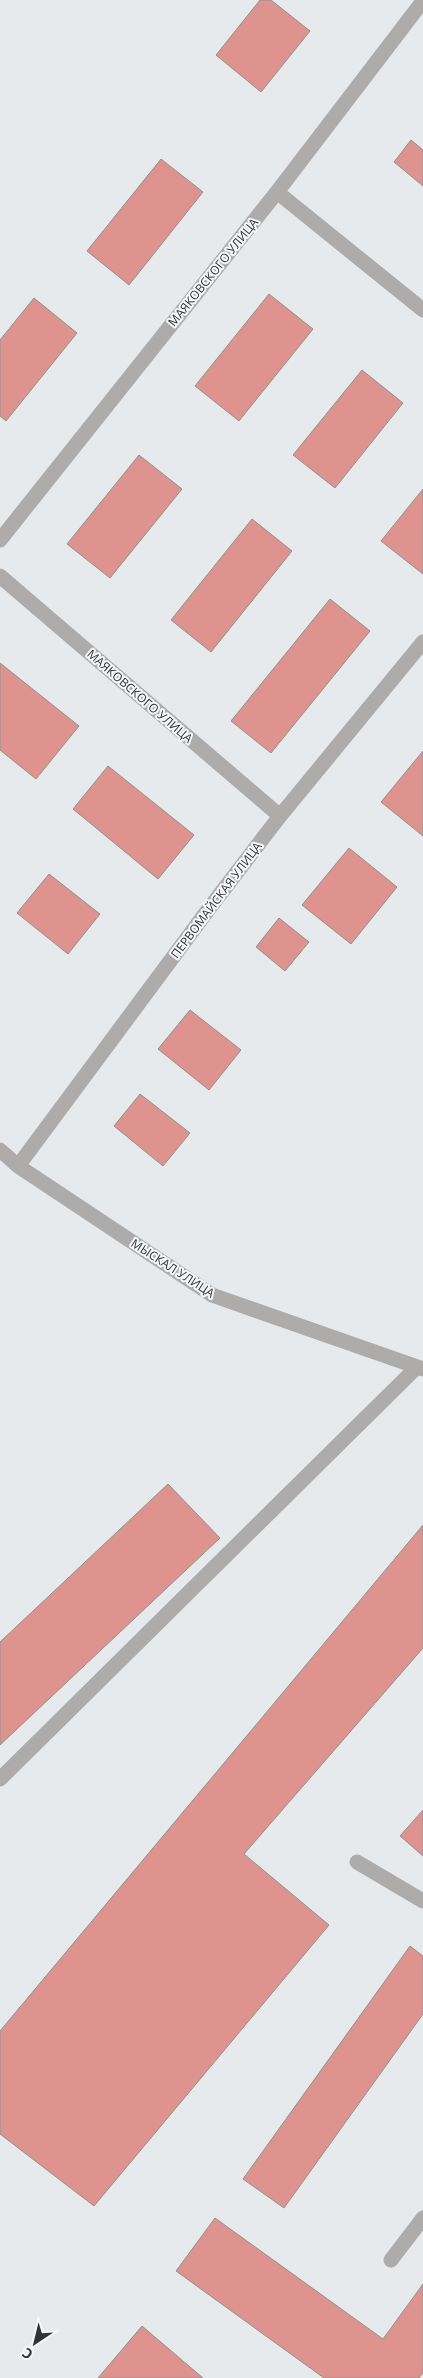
<svg xmlns="http://www.w3.org/2000/svg" width="423" height="2378" viewBox="0 0 423 2378" font-family="'Open Sans',sans-serif">
	<style>
		.building { fill: #de938f; stroke: #949090 }
		.lines { fill: none; stroke-linecap: round; stroke-linejoin: round }
		.minor { stroke: #adacab; stroke-width: 15 }
		.labels { text-anchor: middle; dominant-baseline: central; stroke-width: 4; stroke-linejoin: round; paint-order: stroke }
		.street-label { font-size: 12px; fill: #323334; stroke: #f5f7fa }
	</style>
	<rect width="100%" height="100%" fill="#e7eaed"/>
	<path class="building" d="M260,0H271L310,31L261,92L216,55Z
		M411,140L423,150V186L394,162Z
		M161,159L203,192L129,285L87,251Z
		M269,294L313,329L239,421L195,386Z
		M34,298L77,333L6,421L0,416V340Z
		M362,370L403,403L335,488L293,455Z
		M139,455L182,489L110,578L67,544Z
		M423,489V574L381,541Z
		M252,519L292,551L211,652L171,620Z
		M330,599L370,631L271,753L231,721Z
		M0,663L79,726L36,779L0,750Z
		M423,751V836L381,802Z
		M108,766L194,835L158,879L73,809Z
		M349,848L397,887L351,944L302,905Z
		M49,874L100,914L68,954L17,913Z
		M279,918L309,942L285,971L256,947Z
		M190,1010L241,1050L209,1090L158,1049Z
		M140,1094L190,1133L163,1166L114,1126Z
		M168,1484L220,1538L0,1745V1642Z
		M423,1525V1648L244,1854L329,1925L94,2206L0,2134V2031Z
		M423,1810V1856L400,1836Z
		M410,1946L423,1956V2014L284,2208L243,2179Z
		M215,2218L383,2339L423,2284V2373L419,2378H324L176,2271Z
		M142,2326L203,2378H98Z"/>
	<g class="lines">
		<path class="minor" d="M277,192L423,310
			M0,540L277,192L423,1
			M0,576L280,816
			M0,1150L18,1166L212,1295L423,1369
			M18,1166L208,910L280,816L423,642
			M0,1779L417,1367
			M357,1862L423,1901
			M391,2260L423,2218"/>
	</g>
	<g class="labels">
		<g class="street-label">
			<text transform="translate(213 272) rotate(-51)">МАЯКОВСКОГО УЛИЦА</text>
			<text transform="translate(140 696) rotate(41)">МАЯКОВСКОГО УЛИЦА</text>
			<text transform="translate(216 900) rotate(-53)">ПЕРВОМАЙСКАЯ УЛИЦА</text>
			<text transform="translate(173 1268) rotate(33)">МЫСКАЛ УЛИЦА</text>
		</g>
	</g>
	<g transform="translate(35 2343) rotate(215)" stroke="#f5f7fa" stroke-width="4" paint-order="stroke">
	<path d="M0-4L9 19L0 12L-9 19Z" fill="#323334"/>
	<text y="-8" font-size="14" font-weight="bold" text-anchor="middle" fill="#323334">С</text>
	</g>
</svg>
